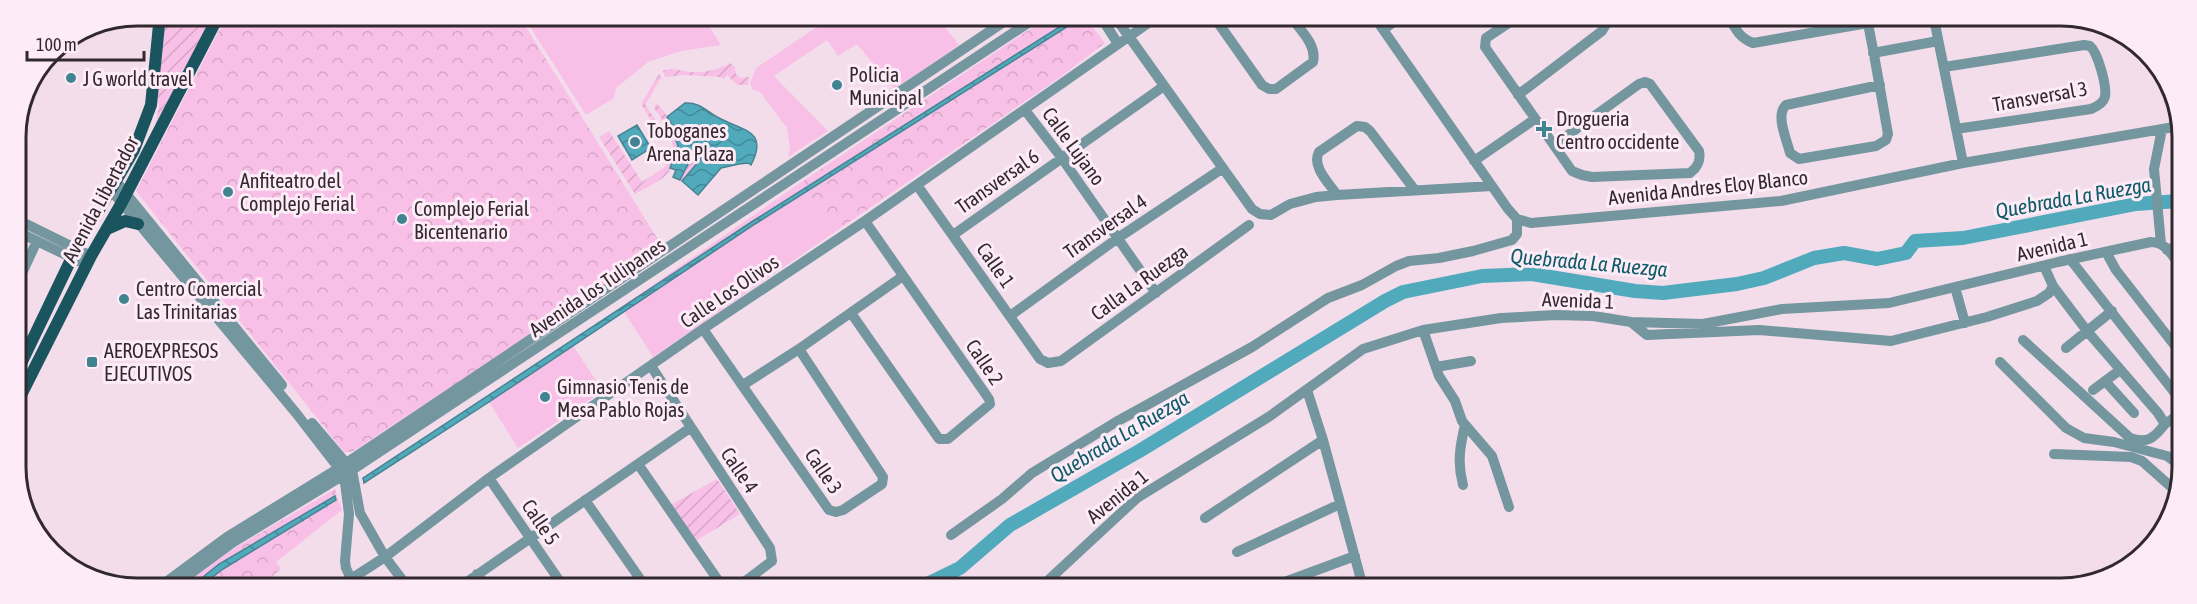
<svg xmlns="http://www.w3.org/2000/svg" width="2197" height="604" viewBox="0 0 2197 604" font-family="'Asap Condensed',sans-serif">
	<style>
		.grass { fill: #f9c0e7 }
		.forest { fill: url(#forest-crowns) }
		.garden { fill: url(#garden-furrows) }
		.water { fill: url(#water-waves); stroke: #478391; stroke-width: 1.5 }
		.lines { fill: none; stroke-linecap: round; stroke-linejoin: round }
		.river { stroke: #50aabc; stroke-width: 14 }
		.minor { stroke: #74969e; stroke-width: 10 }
		.major { stroke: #1a545f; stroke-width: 12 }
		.poi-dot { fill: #408492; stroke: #fdecf7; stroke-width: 2 }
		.labels { text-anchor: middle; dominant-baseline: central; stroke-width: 6; stroke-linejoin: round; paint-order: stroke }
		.poi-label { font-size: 20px; fill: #31292e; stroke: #fdecf7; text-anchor: start }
		.street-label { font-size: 20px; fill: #31292e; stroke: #fdecf7 }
		.water-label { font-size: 21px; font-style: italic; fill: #0f5b68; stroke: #fdecf7 }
		.rim { fill: none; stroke: #31292e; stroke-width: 3 }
	</style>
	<defs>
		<pattern id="forest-crowns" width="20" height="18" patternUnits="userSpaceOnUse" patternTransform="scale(1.5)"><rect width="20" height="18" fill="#f9c0e7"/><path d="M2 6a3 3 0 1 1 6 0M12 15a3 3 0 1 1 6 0" fill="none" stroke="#d6a5c6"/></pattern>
		<pattern id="garden-furrows" width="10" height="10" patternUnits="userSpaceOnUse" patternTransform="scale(1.5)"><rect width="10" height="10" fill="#f9c0e7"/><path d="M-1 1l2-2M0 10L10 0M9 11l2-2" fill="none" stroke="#d6a5c6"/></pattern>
		<pattern id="water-waves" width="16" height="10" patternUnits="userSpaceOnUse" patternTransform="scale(1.5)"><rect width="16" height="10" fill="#50aabc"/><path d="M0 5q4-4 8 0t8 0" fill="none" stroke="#438a99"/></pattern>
	</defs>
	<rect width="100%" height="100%" fill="#f3ddeb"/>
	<path class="grass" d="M523,16H703L721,45L681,51L648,62L616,88L614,98L586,115Z
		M833,16L937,17L959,45L894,89L857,44L838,56L827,40L774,76L828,131L788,157L790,148L787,128L760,92L753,90L750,83L756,68Z
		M800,183L832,234L653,357L621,307Z
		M570,341L603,391L518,448L489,402Z"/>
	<path class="forest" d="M227,15L519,16L662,246L566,312L352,452H344L136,191Z
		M1048,17H1085L1105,43L1059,78L832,234L800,183Z
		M335,489L342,510L276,562L281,569L262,585H182L216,559Z"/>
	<path class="garden" d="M165,15H214L155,125L159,106L157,90Z
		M730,63L735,67L736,74L740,78L749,77L748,85H737L727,75L724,79L719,77L684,75L665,77L663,71C675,66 681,72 692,72C704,73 721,69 730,63Z
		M659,74L662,78C654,85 653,96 645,104L656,121L654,125L641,104Z
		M656,103C676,121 686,152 667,174C659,182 645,188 635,194L599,137L609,131L642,182L665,167L673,148L670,131L654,108Z
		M707,142L702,148L700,160L682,181L680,180L697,146Z
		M717,479L740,514L694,542L670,505Z"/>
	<path class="water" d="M1075,17L1081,18L755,224L489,402L364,483L363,478L753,221Z
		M685,103C700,102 707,112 719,118C743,131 769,130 751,165L748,163L739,164L721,168L698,195L682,181L700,160V149L707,142L697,146L680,180L673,177L676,170L670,168L678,146L674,135L675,129L667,117Z
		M637,125L651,148L632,160L618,136Z
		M335,496L336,500L223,569L202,585H193L219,564Z"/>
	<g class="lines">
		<path class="river" d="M921,587L960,568L1010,525L1141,450L1385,301L1403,292L1482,276L1532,274L1635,291L1663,293L1737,284L1764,278L1814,258L1844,253L1877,259L1906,253L1915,241L1963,238L2136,204L2179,201"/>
		<path class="minor" d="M1101,17L1118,44
			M1115,17L1252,209L1260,214L1271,215L1290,204L1316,197L1337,195L1492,186
			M1214,17L1262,85L1269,89H1276L1313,62C1317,45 1301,31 1291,17
			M1375,18L1508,209L1517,219L1531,223L1781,201L1963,163L2180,126
			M1516,18L1486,38L1485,47L1572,171L1582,175L1592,177L1690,173C1698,167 1701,161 1699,151L1650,84L1645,82L1639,84L1554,145
			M1729,18C1736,30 1740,38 1753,43L1868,23
			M1867,19C1875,57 1881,95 1888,134L1886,140L1876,146L1799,159L1790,153C1787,140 1775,115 1786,105L1880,85
			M1934,19L1963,163
			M1384,29L1400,18
			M1873,53L1938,41
			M1944,67L2084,45L2090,46C2098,53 2107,86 2105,97C2103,104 2096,107 2091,109L1956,129
			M1518,95L1602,31L1605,26L1604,18
			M2171,97L2175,127
			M1025,110L1061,157L1156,293
			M1474,161L1535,119
			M115,180L282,385
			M917,185L1040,359L1048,363L1061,361L1249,225
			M110,189L296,413L344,475L349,514L345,561L346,568L351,579L385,557L489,478L703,329L865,221L1157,17
			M1337,195C1329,183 1311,166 1319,152L1357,126L1365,127L1370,131L1414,189
			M16,219L91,256
			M16,231L87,265
			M953,235L1164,86
			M2161,244L2154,169L2162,129
			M2167,250L2179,245
			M2106,252L2116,270L2179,351
			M2070,259L2178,397
			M16,286L37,241
			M2053,286L2087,331L2158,413L2165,424L2178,415
			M1955,287L1965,323
			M851,313L939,439H948L990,404L989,399L865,221
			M1010,316L1118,238L1223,168
			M1631,322L1647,335L1759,330L1891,341L1987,317L2037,301L2049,293L2053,286L2044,266
			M703,329L829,510L836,512L843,510L882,484L883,477L799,349
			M1423,330L1439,376L1455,401L1462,421L1492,456L1509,507
			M2023,340L2130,438C2148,444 2154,438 2165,424
			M2066,348L2112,311
			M2000,362L2066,428L2084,438L2114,442L2167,456L2178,464
			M651,366L770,548L772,561L739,586
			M1436,367L1471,361
			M2105,381L2134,413
			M743,385L799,349L903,276
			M1307,390L1323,440L1363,587
			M2093,390L2120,370
			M312,423L352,470L360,513L385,557L407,586
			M2054,454L2131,457L2142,461L2178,493
			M638,464L722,586
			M489,478L563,586
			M1463,485C1457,463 1460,446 1465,425
			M585,500L645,586
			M1205,518L1323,440
			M951,535L1002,499L1032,473L1116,422L1252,347L1328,298L1362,285L1396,266L1409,261L1439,258L1473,251L1512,240L1517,234V219
			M1237,552L1340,504
			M477,574L485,586
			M162,585L227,537L339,468L1011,17
			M175,585L232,543L352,470L1037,17
			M461,586L690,428
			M1041,587L1137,498L1270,416L1363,349L1423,330L1501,318L1556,315L1593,316L1631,322L1703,324L1782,309L1889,303L2058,262L2151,242C2165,242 2171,254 2179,264
			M1271,587L1355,556"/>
		<path class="major" d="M107,229L125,221L138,224
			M17,372L76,249L134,150L151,105L160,15
			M17,403L91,256L121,204L219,15"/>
	</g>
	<g class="poi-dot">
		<circle cx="71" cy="78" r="6"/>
		<circle cx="837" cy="85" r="6"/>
		<path d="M1541 120h6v6h6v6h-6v6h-6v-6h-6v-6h6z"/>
		<circle cx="635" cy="142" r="6"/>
		<circle cx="228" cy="192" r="6"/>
		<circle cx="402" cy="219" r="6"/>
		<circle cx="124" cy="299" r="6"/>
		<rect x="86" y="356" width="12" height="12" rx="3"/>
		<circle cx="545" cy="397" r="6"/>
	</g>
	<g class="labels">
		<g class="poi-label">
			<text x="849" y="74">Policia<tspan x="849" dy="23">Municipal</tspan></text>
			<text x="83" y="78">J G world travel</text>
			<text x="1556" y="118">Drogueria<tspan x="1556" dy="23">Centro occidente</tspan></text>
			<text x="647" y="130">Toboganes<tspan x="647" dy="23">Arena Plaza</tspan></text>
			<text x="240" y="180">Anfiteatro del<tspan x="240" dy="23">Complejo Ferial</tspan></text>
			<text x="414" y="208">Complejo Ferial<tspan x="414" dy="23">Bicentenario</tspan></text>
			<text x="136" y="288">Centro Comercial<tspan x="136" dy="23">Las Trinitarias</tspan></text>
			<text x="104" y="350">AEROEXPRESOS<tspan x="104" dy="23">EJECUTIVOS</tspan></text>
			<text x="557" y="386">Gimnasio Tenis de<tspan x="557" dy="23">Mesa Pablo Rojas</tspan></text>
		</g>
		<g class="street-label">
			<text transform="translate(2040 96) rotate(-10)">Transversal 3</text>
			<text transform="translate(1074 146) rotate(54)">Calle Lujano</text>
			<text transform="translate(997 181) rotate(-35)">Transversal 6</text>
			<text transform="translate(1708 187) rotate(-6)">Avenida Andres Eloy Blanco</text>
			<text transform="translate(100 199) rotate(-62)">Avenida Libertador</text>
			<text transform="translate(1105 226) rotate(-35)">Transversal 4</text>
			<text transform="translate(2052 246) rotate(-13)">Avenida 1</text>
			<text transform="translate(996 265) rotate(55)">Calle 1</text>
			<text transform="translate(1139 282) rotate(-36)">Calla La Ruezga</text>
			<text transform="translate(597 287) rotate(-34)">Avenida los Tulipanes</text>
			<text transform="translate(729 291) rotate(-34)">Calle Los Olivos</text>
			<text transform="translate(1578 300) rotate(2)">Avenida 1</text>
			<text transform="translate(985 362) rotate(56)">Calle 2</text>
			<text transform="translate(740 470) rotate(56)">Calle 4</text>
			<text transform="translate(824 471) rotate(56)">Calle 3</text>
			<text transform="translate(1117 496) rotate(-39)">Avenida 1</text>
			<text transform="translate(541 522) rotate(56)">Calle 5</text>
		</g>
		<g class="water-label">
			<text transform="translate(2073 197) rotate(-10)">Quebrada La Ruezga</text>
			<text transform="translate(1589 262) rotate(5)">Quebrada La Ruezga</text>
			<text transform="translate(1119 436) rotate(-31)">Quebrada La Ruezga</text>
		</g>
	</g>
	<path d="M0 0H2197V604H0ZM137 26H2061A111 111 0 0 1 2172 137V467A111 111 0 0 1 2061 578H137A111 111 0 0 1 26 467V137A111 111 0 0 1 137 26Z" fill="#fdecf7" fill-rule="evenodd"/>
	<path class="rim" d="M137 26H2061A111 111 0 0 1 2172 137V467A111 111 0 0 1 2061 578H137A111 111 0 0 1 26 467V137A111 111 0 0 1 137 26Z"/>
	<path d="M27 51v9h117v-9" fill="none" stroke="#31292e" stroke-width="3"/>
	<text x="36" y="51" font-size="18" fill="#31292e" stroke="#fdecf7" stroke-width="4.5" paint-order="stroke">100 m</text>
</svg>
